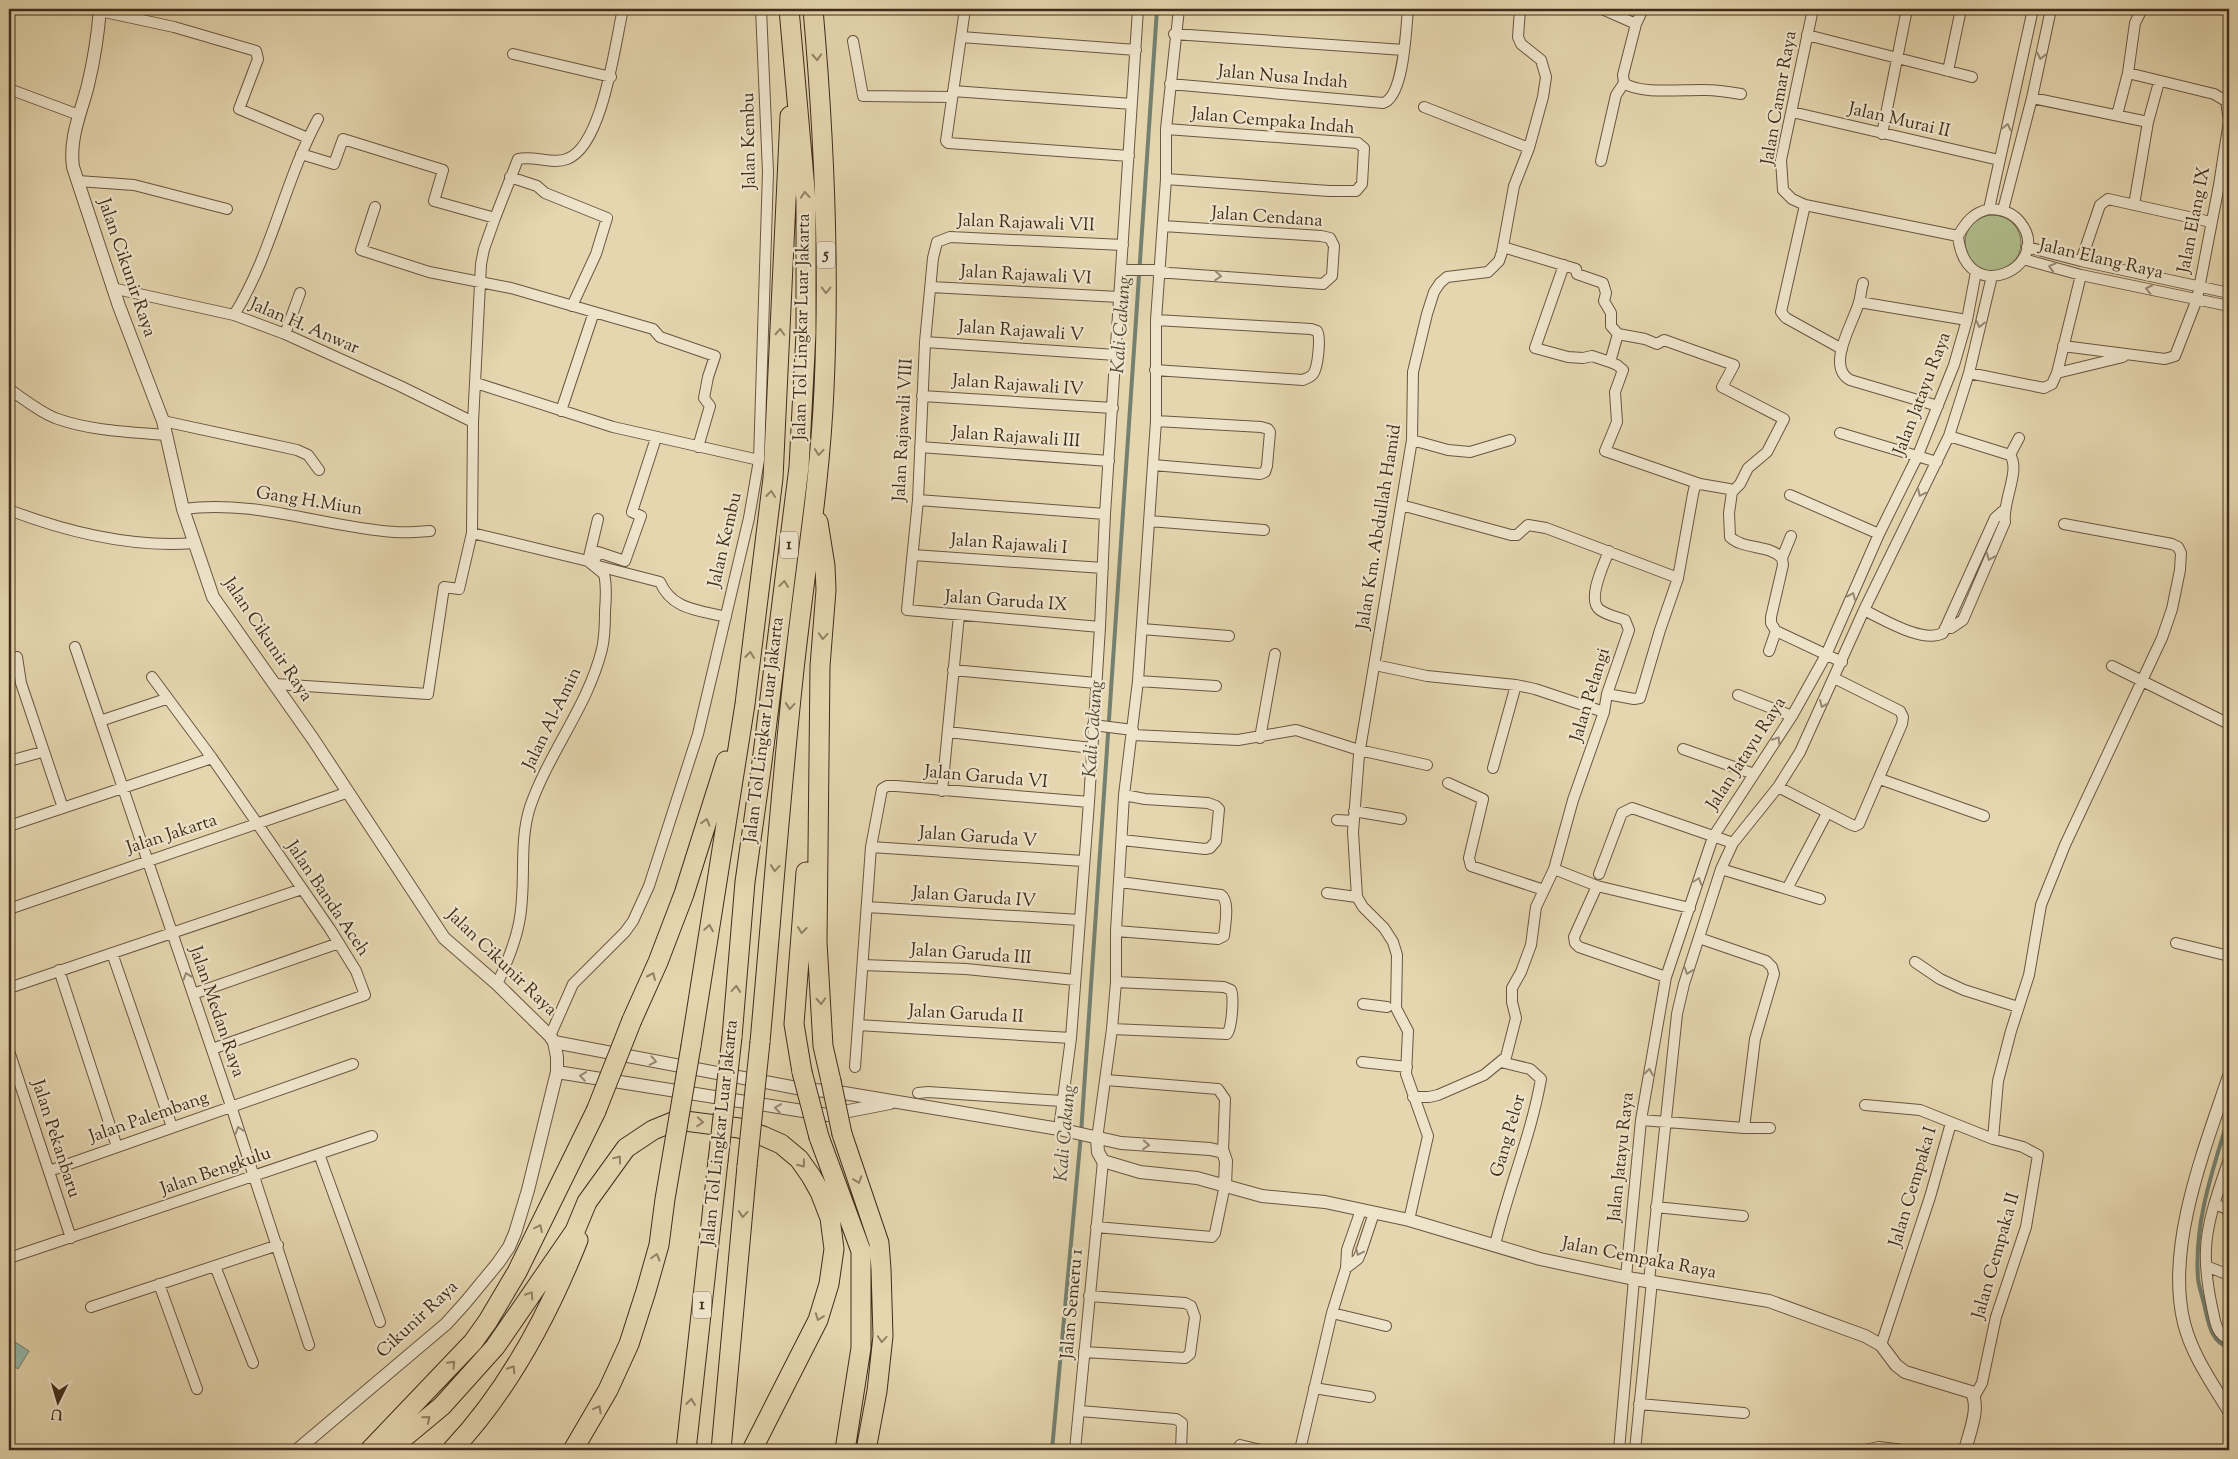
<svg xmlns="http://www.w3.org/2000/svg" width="2238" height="1459" viewBox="0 0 2238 1459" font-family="'Sorts Mill Goudy',serif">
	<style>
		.green { fill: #b1be8d; stroke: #787554 }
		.water { fill: #96b9ab; stroke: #748171 }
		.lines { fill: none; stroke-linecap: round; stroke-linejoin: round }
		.stream { stroke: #748171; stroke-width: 4 }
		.minor-casing { stroke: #695640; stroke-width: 12 }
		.tertiary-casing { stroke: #695640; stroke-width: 14 }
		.motorway-casing { stroke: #402c1b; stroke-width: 21 }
		.minor { stroke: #eee4cb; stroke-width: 10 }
		.tertiary { stroke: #eee4cb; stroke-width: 12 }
		.motorway { stroke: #e5d6af; stroke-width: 19 }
		.motorway-bridge-casing { stroke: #402c1b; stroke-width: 21; stroke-linecap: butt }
		.motorway-bridge { stroke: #e5d6af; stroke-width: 19 }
		.oneway { stroke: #978873 }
		.oneway2 { stroke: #928165 }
		.labels { text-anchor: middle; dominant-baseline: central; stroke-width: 4.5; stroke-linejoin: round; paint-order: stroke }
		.shield { fill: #eee4cb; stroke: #746350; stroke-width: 1 }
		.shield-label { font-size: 16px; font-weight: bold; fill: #402c1b }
		.street-label { font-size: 18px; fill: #402c1b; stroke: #eee4cb }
		.water-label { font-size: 19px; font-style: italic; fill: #514838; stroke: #eee4cb }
	</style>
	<rect width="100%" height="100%" fill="#e5d6af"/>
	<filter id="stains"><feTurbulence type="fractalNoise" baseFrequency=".004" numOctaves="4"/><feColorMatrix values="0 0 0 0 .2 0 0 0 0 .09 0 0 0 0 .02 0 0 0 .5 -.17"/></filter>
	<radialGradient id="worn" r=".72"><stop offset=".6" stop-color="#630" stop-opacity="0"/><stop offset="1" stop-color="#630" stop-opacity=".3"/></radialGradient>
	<path class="green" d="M1965 243a28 28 0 1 1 56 0a28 28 0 1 1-56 0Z"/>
	<path class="water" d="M9,1338L29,1351L18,1369L9,1363Z"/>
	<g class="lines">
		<path class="stream" d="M2229,1116C2213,1169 2194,1222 2198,1278C2199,1288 2203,1298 2205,1308C2209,1325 2211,1341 2229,1348
			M1052,1450L1081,1134L1157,9"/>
		<defs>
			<path id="minor" d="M965,9L946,141L948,143L1129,156
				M1602,9L1636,24L1623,75L1624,83C1640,95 1685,89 1706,90C1717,90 1729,92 1741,94
				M1813,9L1781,160L1783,190L1792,199L1805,205L1958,236
				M100,11L174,27L256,51L258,59L239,109L308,138
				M1636,24L1643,9
				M1174,34L1404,50
				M1807,35L1972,77
				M961,37L1136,50
				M853,41L863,96L951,97
				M513,54L611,77
				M1948,71L1961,9
				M1170,84L1383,103C1404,97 1406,29 1408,9
				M9,89L79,115
				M953,91L1132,104
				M2032,98L2148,122
				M1424,107L1529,148
				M1792,112L1999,160
				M2117,115L2128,73L2135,23L2142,9
				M1882,134L1907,9
				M301,154L334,164L343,139L443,170L434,201L495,218
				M1601,161L1616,95L1624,83
				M510,177L537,186L545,193L607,218L596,254L572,306
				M1166,179L1329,191H1356L1362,184L1364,148L1358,143L1166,129
				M78,181L134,185L227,209
				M2219,185L2229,187
				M1805,205L1781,312L1786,318L1842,349
				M2134,205L2148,122L2159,82
				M375,207L361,250L429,272L511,288L594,312L653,329L660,337L715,356L708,377L704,398L710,406L698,447
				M1989,209C2001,209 2012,212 2020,222C2055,265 1966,311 1958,236C1966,222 1973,213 1989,209Z
				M1989,209L2033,9
				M2003,210L2032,98L2051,9
				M1503,247L1576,269L1577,274L1603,283L1606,293L1604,301L1611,313V326L1618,334L1610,362L1617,365L1623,370L1615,392L1617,422L1605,451L1700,484
				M2027,247L2081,261L2229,293
				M2023,259L2081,275L2229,306
				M2081,261L2100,205L2108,199L2211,222
				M1564,265L1535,348L1568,357L1583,358L1592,356L1610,362
				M1122,270H1153L1170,273L1323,284L1332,276L1334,246L1330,238L1321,236L1163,226
				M1863,283C1861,289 1861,296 1859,302C1854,322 1825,366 1850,380L1938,406
				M931,287L1119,297
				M112,288L234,315L285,334L400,386L473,422
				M1859,302L1967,320
				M234,315C272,254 284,182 318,119
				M285,334L300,293
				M1618,334L1645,339L1657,344L1664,340L1734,365L1722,387L1784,419L1767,452L1748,468L1740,484L1732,492
				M925,342L1116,355
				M2063,346L2165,359L2175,356L2197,299L2219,185L2229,121L2226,101L2214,94L2128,73
				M1155,370L1303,380C1307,378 1311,377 1313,374C1318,368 1321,337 1317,331L1311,329L1156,320
				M1969,373L2044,388L2052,384L2057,373L2081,275
				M2057,373L2123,357
				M476,383L613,427L759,460
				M9,389C24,399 38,411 55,418C90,431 130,432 167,435
				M922,396L1113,408
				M561,411L594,312
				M163,421L297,450L308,455L319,470
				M1840,433L1937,462
				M1949,436L2010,455
				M1412,440L1448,450L1470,452L1510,440
				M920,447L1109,461
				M1153,465L1260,474L1265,472L1267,466L1270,432L1268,429L1261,427L1156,421
				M1790,495L1879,534
				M918,500L1105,514
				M1401,505L1511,535H1517L1528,525L1546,528L1678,578
				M183,509C255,499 324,527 395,532C406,533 418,532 430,531
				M9,510C67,532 131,548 194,543
				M1149,521L1264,530
				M472,533L588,561L604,574C607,586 606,599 605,611C605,624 605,636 602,649C588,706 549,752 530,807C518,845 527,885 519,923C515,944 506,965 497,984
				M913,555L1103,568
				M1782,558L1791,536
				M588,561L598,519
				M593,564L598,552L625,561L641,516L632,512L656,438
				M598,566L660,582C672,610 699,610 726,617
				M1864,610C1883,619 1923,644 1943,633L1995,518L2003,511
				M1100,627L907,610L918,500L925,342L933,258L937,242L950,237L1123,245
				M1945,628H1951L1963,620L2005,522C2002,502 2021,470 2010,455L2019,438
				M1142,629L1229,636
				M75,647L231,1106L309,1345
				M1769,651L1776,631
				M17,657L21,683L63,808
				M1375,665L1427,676L1516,685L1535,689L1604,712
				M2112,666L2229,724
				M953,670L1096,683
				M152,677L212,758L330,929L356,971L365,995L212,1049
				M1138,681L1216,686
				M275,684L428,694L444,587L459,589L472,533L473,422L481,264L484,249L495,218L518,159C534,155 552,165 567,159C603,146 615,43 623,9
				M1607,694L1634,699L1640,698L1660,630L1678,578L1693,494L1695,486L1700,484L1729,489L1732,492L1729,513L1730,537C1744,550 1768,544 1782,558L1783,565L1771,617V623L1776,631L1842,662
				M1738,695L1792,716
				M100,721L166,699
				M1093,725L1133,730
				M948,732L1092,748
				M1133,735L1238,740L1296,730L1359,750L1427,765
				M1260,738L1275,654
				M1683,749L1754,774
				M9,761L42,752
				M1493,768L1516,685
				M1880,779L1984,816
				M1448,783L1483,799L1469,858L1471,866L1544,890
				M1778,787L1850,824L1855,826L1859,824L1902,724L1903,717L1900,711L1834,678
				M942,791L959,615
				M1354,811L1401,819
				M1337,820L1354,821
				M9,826L212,758
				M1122,840L1205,849L1210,848L1216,841L1219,809L1216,806L1208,803L1145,799L1124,795
				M871,847L1083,861
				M1554,869L1597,886L1690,908
				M1721,869L1820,899
				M1599,874L1622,813L1632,808L1733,843
				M1597,886L1574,937L1575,943L1579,947L1666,977
				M1787,889L1827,813
				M1327,893L1357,897
				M867,907L1080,920
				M9,909L346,793
				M1116,931L1218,939L1224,936C1225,925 1230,901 1221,895L1120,882
				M1699,938L1766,961L1772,967L1774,974L1755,1039L1744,1128
				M2176,943L2229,956
				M112,953L172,1127
				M1915,962L1940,979L1964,990L2018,1007
				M863,965L966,969L1075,980
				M59,970L117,1147
				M9,988L302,889
				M193,994L339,943
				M1363,1004L1387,1007
				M858,1025L1071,1038
				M1112,1029L1227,1034C1232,1028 1234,997 1231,990L1224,987L1116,982
				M550,1036L573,984L625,932L633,921L649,886L698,734L749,518L759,460L768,172L761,9
				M9,1051L71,1238
				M1362,1062L1407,1067
				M855,1067L871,847L882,789L887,786H896L1089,802
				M1106,1080L1218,1089L1225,1099L1223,1152
				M918,1093L928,1092L1062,1101
				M1413,1097H1429L1438,1095L1484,1075L1506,1057L1516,1018L1512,1002V988L1521,972L1531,945L1536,907L1554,869L1573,800L1604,712L1607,694L1629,630L1625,620C1617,617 1607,615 1600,610C1586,600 1604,564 1609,551
				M1865,1105L1920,1110L1993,1139L2023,1147L2038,1155L2026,1227L1996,1317L1982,1383L1974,1397
				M1641,1120L1744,1128H1770
				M1059,1129L1071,1038L1089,802L1100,627L1105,514L1138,9
				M1097,1139L1112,1029L1116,982V931L1124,795L1138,681L1156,421V320L1166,179V129L1179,9
				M1993,1139L1998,1081L2011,1031L2029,975L2041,905L2065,845L2162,638L2172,609L2180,570L2181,553L2178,547L2172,544L2064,524
				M319,1154L380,1322
				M2229,1159C2220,1186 2207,1220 2206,1249C2205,1268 2208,1288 2212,1307C2215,1319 2215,1334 2229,1339
				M49,1171L353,1064
				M2215,1204L2229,1210
				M1656,1207L1743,1216
				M1409,1220L1428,1136L1406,1074L1408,1031L1396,1008L1397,955L1393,942L1384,928L1363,907L1357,897L1353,832L1359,755L1412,440L1413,372L1427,314L1434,292L1440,283L1447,277L1488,272L1499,261L1502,252L1514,186L1529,148L1543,97L1546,77L1541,60L1521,44L1518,37L1520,9
				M1096,1227L1212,1237L1215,1233L1225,1185
				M1495,1245C1508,1189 1531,1136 1541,1079L1530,1069L1501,1062
				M9,1258L372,1136
				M215,1266L253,1363
				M2206,1266L2229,1275
				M1346,1268L1358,1259L1361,1252L1374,1213
				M1626,1277L1641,1120L1666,977L1713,837L1792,716L1826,655L1879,534L1918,455L1954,365L1967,320L1976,272
				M1649,1281L1677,1014L1684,984L1721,869L1733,843L1778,787L1800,752L1864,610L1949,436L1969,373L1992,276
				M159,1284L197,1389
				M91,1307L278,1245
				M1332,1313L1386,1326
				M1881,1345L1930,1197L1951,1123
				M1084,1352L1185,1358L1190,1354L1195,1317L1191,1306L1185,1303L1089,1296
				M1314,1388L1370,1397
				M1639,1404L1744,1413
				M1080,1411L1176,1419L1182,1423L1181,1450
				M1240,1445L1261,1450
				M1075,1450L1103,1161
				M1300,1450L1332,1313L1346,1268L1347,1250L1361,1210
				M1619,1450L1634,1279
				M1635,1450L1652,1281
				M1837,1450H1840
				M1865,1450L1879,1447L1903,1450"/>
			<path id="tertiary" d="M100,9C98,34 94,60 88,85C81,113 69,137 73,167L119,306L163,421L183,509L213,597L313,739L444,938L497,984L550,1036L554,1042L557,1057V1072L528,1190L515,1233L509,1247L498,1263L465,1303L446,1324L297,1450
				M554,1042L802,1089L838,1092L1059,1129L1121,1143L1210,1149L1223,1152L1226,1161L1225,1185
				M557,1072L828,1115L890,1103
				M2229,1076C2205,1148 2165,1247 2184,1323C2192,1355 2212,1383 2229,1411
				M1097,1139L1098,1152L1103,1161L1140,1172L1197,1178L1262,1196L1325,1202L1409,1220L1540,1259L1634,1279L1769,1301L1865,1336L1881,1345L1896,1365L1905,1372L1971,1392C1981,1406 1969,1434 1965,1450"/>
			<path id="motorway" d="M818,522L825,566L826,590L820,666L817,942L823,1046L831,1081
				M632,1020L658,962L684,894L726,761
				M732,1037L745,882L762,762L799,467L806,333V201L789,9
				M760,1042C771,921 780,800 793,679C803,582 820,486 824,389C830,262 824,135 813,9
				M691,1046L745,704L773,478L790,116
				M802,1072L794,1024L806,872
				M842,1134L879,1243L881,1269L883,1336L877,1391L866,1450
				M819,1137L861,1251V1348L845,1450
				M370,1450L473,1342L488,1321L517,1272L596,1111
				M389,1450L442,1406L495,1347L575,1231L587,1202L626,1148L653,1130L675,1121H685L739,1128L763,1136L781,1144L799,1159L811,1176L820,1192L830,1218L834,1249L829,1284L818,1320L752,1450
				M452,1450C507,1392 549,1313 578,1240
				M686,1450L718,1161
				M721,1450L747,1166"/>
		</defs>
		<use href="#minor" class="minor-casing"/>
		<use href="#tertiary" class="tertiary-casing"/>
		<use href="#motorway" class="motorway-casing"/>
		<use href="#minor" class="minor"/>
		<use href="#tertiary" class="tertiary"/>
		<use href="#motorway" class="motorway"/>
		<defs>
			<path id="motorway-bridge" d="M802,1072L819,1137
				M831,1081L842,1134
				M596,1111L632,1020
				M718,1161L732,1037
				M747,1166L760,1042
				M573,1450L608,1390L629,1344L646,1291L659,1245L665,1199L691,1046"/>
		</defs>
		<use href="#motorway-bridge" class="motorway-bridge-casing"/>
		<use href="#motorway-bridge" class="motorway-bridge"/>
	</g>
	<defs><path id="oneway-chevron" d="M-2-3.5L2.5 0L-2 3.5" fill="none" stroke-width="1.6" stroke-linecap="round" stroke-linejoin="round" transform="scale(1.25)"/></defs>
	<g class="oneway">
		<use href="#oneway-chevron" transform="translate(2041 56) rotate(102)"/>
		<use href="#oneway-chevron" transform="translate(2007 127) rotate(-77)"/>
		<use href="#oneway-chevron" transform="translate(2052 267) rotate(-165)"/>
		<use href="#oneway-chevron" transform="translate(1218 276) rotate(4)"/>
		<use href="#oneway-chevron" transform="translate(2149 289) rotate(-168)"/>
		<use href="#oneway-chevron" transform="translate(1980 324) rotate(103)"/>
		<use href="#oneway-chevron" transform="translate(1921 493) rotate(116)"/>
		<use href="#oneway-chevron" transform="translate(1990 557) rotate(113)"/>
		<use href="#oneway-chevron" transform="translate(1852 596) rotate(-66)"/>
		<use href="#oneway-chevron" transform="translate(1823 704) rotate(114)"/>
		<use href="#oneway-chevron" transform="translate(1777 740) rotate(-57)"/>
		<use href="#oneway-chevron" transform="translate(1698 881) rotate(-72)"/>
		<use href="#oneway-chevron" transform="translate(1688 971) rotate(109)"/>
		<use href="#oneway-chevron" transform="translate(187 976) rotate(-109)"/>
		<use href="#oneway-chevron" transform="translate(653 1061) rotate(11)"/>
		<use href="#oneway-chevron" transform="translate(1649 1072) rotate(-81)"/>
		<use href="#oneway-chevron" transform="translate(583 1076) rotate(-171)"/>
		<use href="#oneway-chevron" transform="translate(778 1108) rotate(-171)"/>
		<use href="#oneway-chevron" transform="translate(239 1130) rotate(-108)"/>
		<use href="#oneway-chevron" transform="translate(1146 1145) rotate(4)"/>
		<use href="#oneway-chevron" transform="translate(1359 1252) rotate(115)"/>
	</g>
	<g class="oneway2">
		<use href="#oneway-chevron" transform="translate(817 57) rotate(87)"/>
		<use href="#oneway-chevron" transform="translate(805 195) rotate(-94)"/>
		<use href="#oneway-chevron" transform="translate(826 290) rotate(91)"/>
		<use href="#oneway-chevron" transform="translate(780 332) rotate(-87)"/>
		<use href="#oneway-chevron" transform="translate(819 452) rotate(95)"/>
		<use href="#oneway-chevron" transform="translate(771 494) rotate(-83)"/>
		<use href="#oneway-chevron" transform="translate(784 584) rotate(-83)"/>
		<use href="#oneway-chevron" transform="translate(823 636) rotate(94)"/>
		<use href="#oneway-chevron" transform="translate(750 655) rotate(-83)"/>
		<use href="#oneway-chevron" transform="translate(790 706) rotate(95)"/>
		<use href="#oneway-chevron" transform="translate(706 822) rotate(-73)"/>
		<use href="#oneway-chevron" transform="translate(775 868) rotate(95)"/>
		<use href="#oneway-chevron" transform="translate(709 928) rotate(-81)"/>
		<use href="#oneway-chevron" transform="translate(802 930) rotate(96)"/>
		<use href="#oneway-chevron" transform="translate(652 976) rotate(-66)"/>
		<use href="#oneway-chevron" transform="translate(736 989) rotate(-85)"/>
		<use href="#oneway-chevron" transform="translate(821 1001) rotate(87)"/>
		<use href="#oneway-chevron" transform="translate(700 1122) rotate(5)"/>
		<use href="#oneway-chevron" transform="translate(618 1159) rotate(-53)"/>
		<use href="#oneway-chevron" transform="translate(802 1164) rotate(52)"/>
		<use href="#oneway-chevron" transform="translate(858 1180) rotate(71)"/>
		<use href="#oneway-chevron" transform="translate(743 1214) rotate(95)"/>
		<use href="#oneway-chevron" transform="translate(539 1228) rotate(-64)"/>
		<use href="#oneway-chevron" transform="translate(656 1257) rotate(-74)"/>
		<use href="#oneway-chevron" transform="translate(530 1295) rotate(-57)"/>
		<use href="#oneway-chevron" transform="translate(819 1317) rotate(110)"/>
		<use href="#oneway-chevron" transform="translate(882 1339) rotate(94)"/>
		<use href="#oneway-chevron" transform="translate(452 1364) rotate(-46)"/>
		<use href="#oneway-chevron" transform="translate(512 1369) rotate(-57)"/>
		<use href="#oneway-chevron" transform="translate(691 1402) rotate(-84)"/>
		<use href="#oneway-chevron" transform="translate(598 1409) rotate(-61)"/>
		<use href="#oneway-chevron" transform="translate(427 1419) rotate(-40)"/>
	</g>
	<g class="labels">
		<g class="shield">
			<rect x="817" y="241.5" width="18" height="27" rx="4"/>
			<rect x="780" y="531.5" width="18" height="27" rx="4"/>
			<rect x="693" y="1291.5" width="18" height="27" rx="4"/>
		</g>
		<g class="shield-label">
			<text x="826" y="255">5</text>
			<text x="789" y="545">1</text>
			<text x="702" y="1305">1</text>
		</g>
		<g class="street-label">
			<text transform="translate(1283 78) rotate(5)">Jalan Nusa Indah</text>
			<text transform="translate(1780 98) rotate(-80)">Jalan Camar Raya</text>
			<text transform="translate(1899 121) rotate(13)">Jalan Murai II</text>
			<text transform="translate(1273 122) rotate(5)">Jalan Cempaka Indah</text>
			<text transform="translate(750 141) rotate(-91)">Jalan Kembu</text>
			<text transform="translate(1267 218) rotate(4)">Jalan Cendana</text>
			<text transform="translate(2195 220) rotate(-79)">Jalan Elang IX</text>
			<text transform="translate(1026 224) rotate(2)">Jalan Rajawali VII</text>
			<text transform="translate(2101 260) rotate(13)">Jalan Elang Raya</text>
			<text transform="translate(126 268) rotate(71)">Jalan Cikunir Raya</text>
			<text transform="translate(1026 276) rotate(3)">Jalan Rajawali VI</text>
			<text transform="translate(304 327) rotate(23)">Jalan H. Anwar</text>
			<text transform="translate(803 327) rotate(-89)">Jalan Tol Lingkar Luar Jakarta</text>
			<text transform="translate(1021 332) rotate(4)">Jalan Rajawali V</text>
			<text transform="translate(1018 386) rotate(4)">Jalan Rajawali IV</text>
			<text transform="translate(1923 394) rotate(-69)">Jalan Jatayu Raya</text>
			<text transform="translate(904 430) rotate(-87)">Jalan Rajawali VIII</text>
			<text transform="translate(1016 438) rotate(4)">Jalan Rajawali III</text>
			<text transform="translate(309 502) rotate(9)">Gang H.Miun</text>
			<text transform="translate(1380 527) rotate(-81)">Jalan Km. Abdullah Hamid</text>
			<text transform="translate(726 540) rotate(-77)">Jalan Kembu</text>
			<text transform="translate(1009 545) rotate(4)">Jalan Rajawali I</text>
			<text transform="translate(1006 602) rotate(4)">Jalan Garuda IX</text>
			<text transform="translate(267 640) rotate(56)">Jalan Cikunir Raya</text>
			<text transform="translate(1591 695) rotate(-73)">Jalan Pelangi</text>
			<text transform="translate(553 719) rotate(-64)">Jalan Al-Amin</text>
			<text transform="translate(765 730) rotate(-83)">Jalan Tol Lingkar Luar Jakarta</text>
			<text transform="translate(1747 754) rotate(-57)">Jalan Jatayu Raya</text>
			<text transform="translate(986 778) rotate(5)">Jalan Garuda VI</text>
			<text transform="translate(172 835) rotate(-18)">Jalan Jakarta</text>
			<text transform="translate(978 838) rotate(4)">Jalan Garuda V</text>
			<text transform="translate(974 898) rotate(4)">Jalan Garuda IV</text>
			<text transform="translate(327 899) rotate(56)">Jalan Banda Aceh</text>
			<text transform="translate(971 955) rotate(4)">Jalan Garuda III</text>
			<text transform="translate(501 963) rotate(44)">Jalan Cikunir Raya</text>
			<text transform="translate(216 1012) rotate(71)">Jalan Medan Raya</text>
			<text transform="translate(966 1015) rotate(3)">Jalan Garuda II</text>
			<text transform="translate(149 1118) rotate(-19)">Jalan Palembang</text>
			<text transform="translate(721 1133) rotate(-84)">Jalan Tol Lingkar Luar Jakarta</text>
			<text transform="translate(1509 1136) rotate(-74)">Gang Pelor</text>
			<text transform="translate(55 1139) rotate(72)">Jalan Pekanbaru</text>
			<text transform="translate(1622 1157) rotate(-84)">Jalan Jatayu Raya</text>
			<text transform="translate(216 1172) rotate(-19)">Jalan Bengkulu</text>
			<text transform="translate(1914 1187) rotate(-73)">Jalan Cempaka I</text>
			<text transform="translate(1997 1256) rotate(-74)">Jalan Cempaka II</text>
			<text transform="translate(1639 1259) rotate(11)">Jalan Cempaka Raya</text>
			<text transform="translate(1073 1304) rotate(-85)">Jalan Semeru 1</text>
			<text transform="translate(418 1320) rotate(-43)">Cikunir Raya</text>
		</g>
		<g class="water-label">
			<text transform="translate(1122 325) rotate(-86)">Kali Cakung</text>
			<text transform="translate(1094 729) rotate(-86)">Kali Cakung</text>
			<text transform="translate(1066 1133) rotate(-85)">Kali Cakung</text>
		</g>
	</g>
	<rect width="2238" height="1459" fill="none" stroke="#e5d6af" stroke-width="30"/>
	<rect x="10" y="10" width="2218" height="1439" fill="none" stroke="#402c1b" stroke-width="2.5"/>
	<rect x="15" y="15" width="2208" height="1429" fill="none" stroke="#402c1b"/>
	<g transform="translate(58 1402) rotate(185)" stroke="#eee4cb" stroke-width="4" paint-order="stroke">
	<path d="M0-4L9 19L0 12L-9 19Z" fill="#402c1b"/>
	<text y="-8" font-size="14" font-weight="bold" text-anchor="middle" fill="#402c1b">U</text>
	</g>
	<rect width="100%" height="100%" filter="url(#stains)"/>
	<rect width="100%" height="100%" fill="url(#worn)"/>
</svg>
